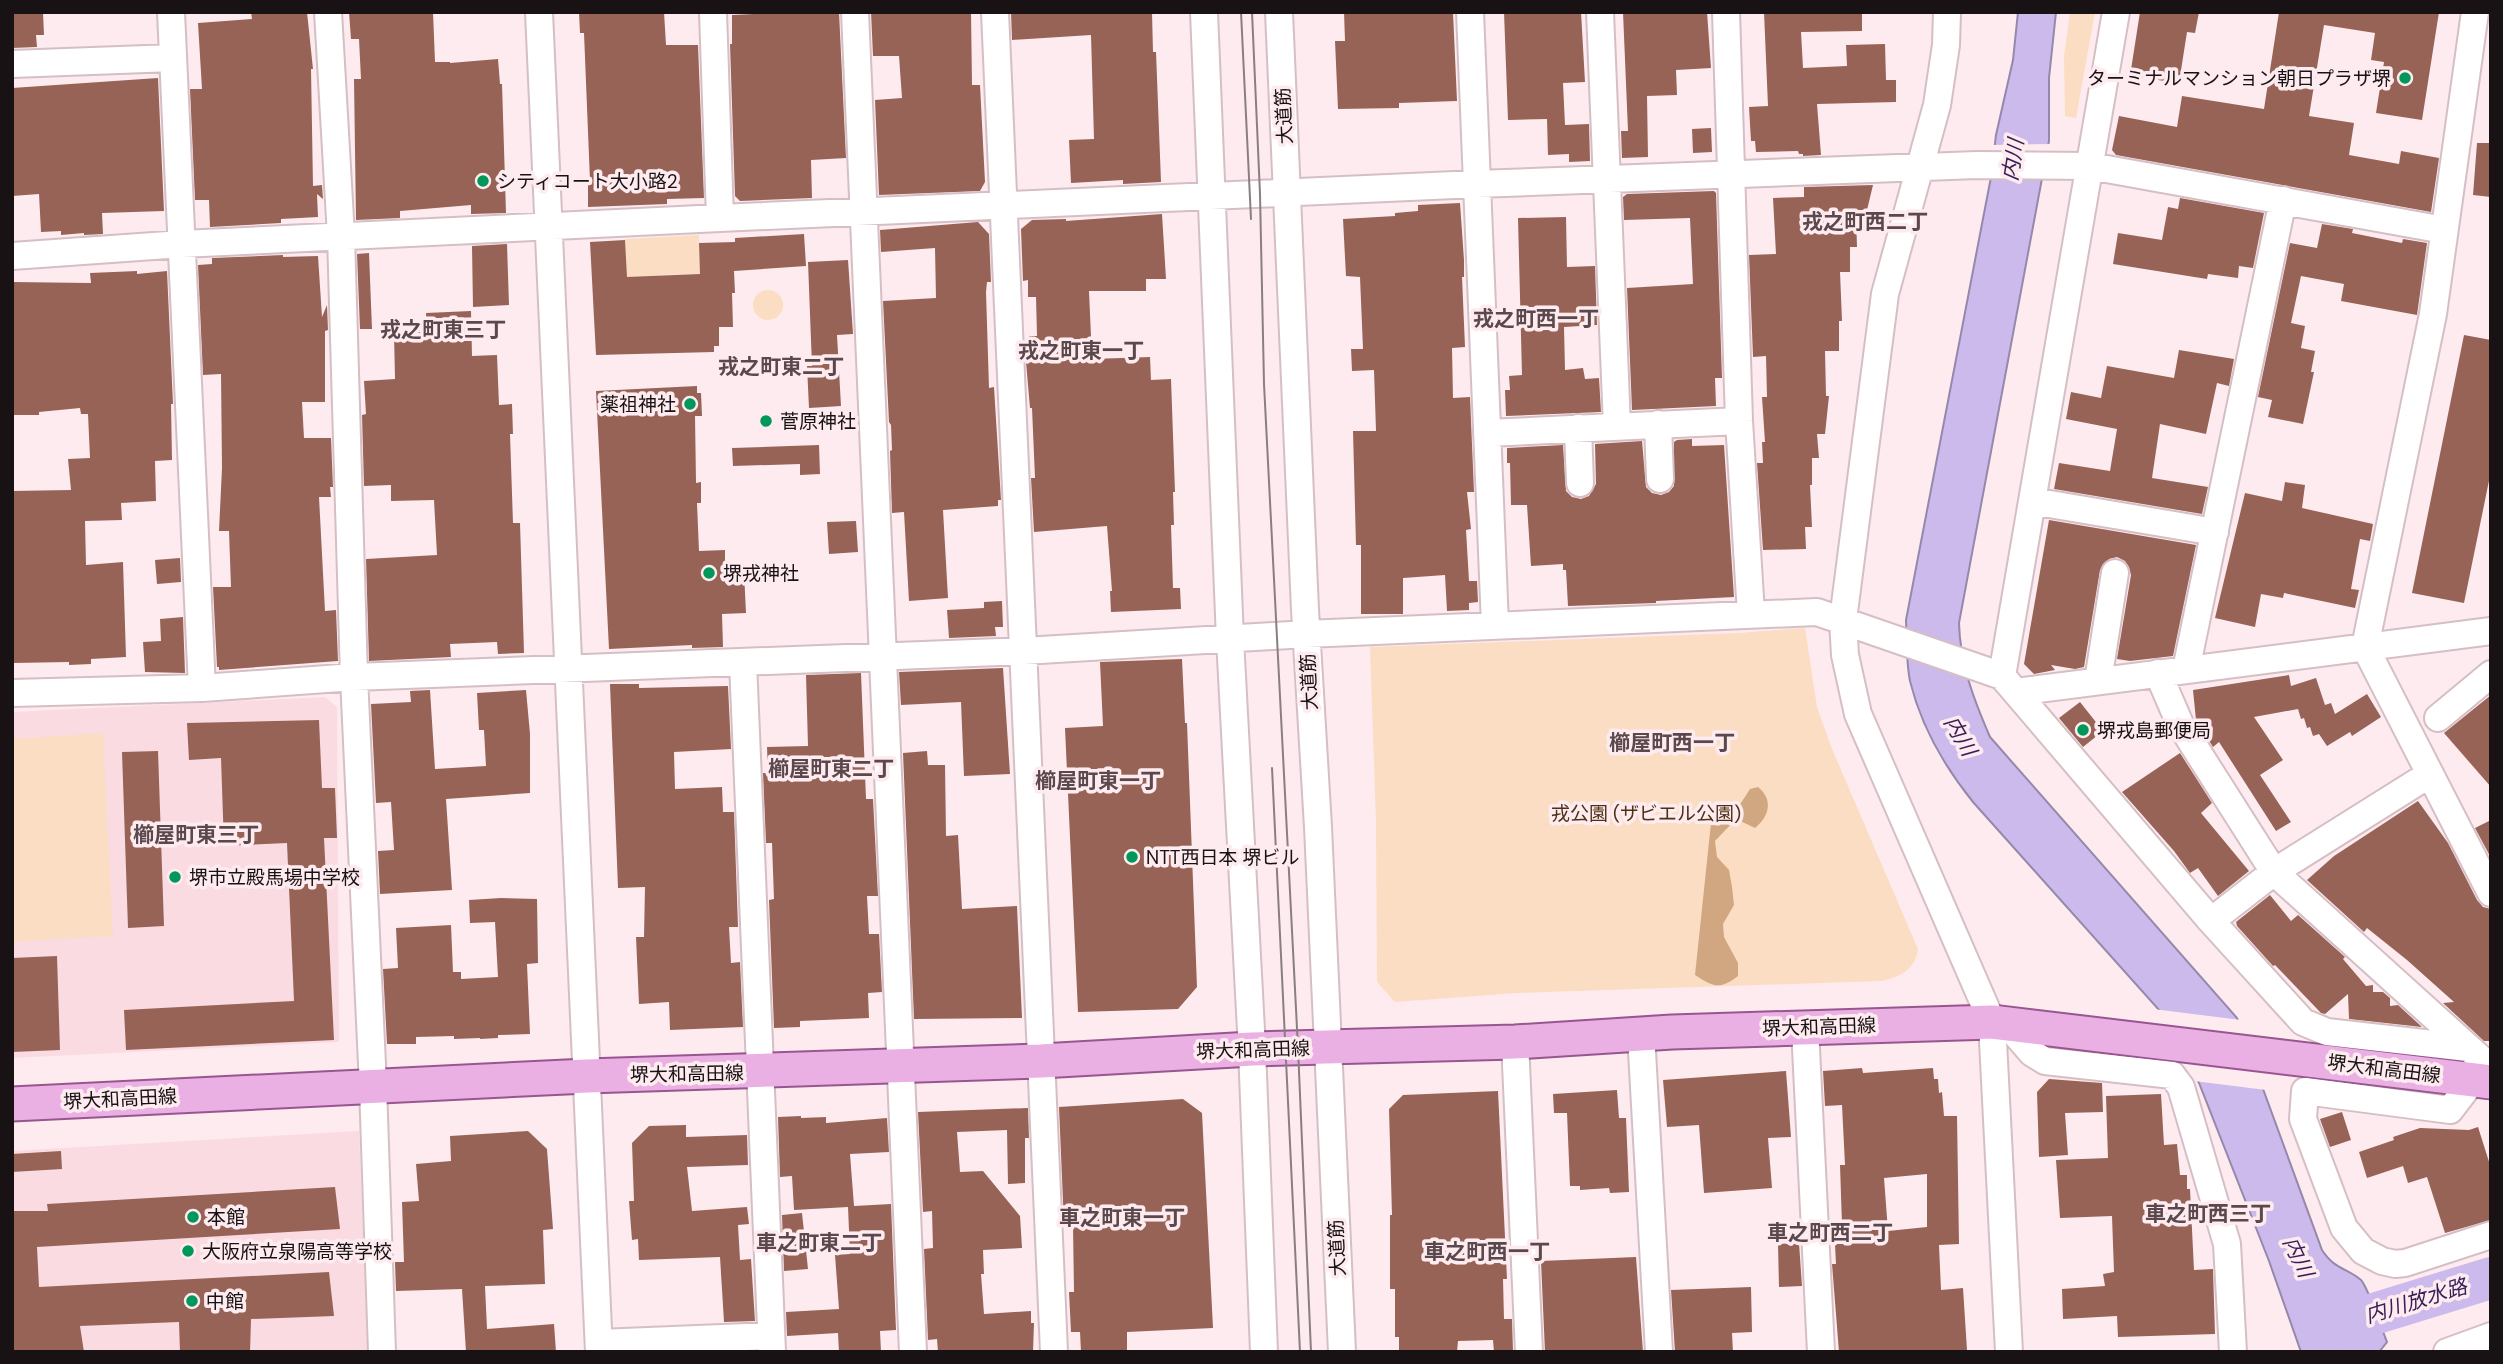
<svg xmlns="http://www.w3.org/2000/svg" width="2503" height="1364" viewBox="0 0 2503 1364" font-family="'DM Sans','Noto Sans JP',sans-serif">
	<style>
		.built { fill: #fadbe2 }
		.green { fill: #faddc3 }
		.forest { fill: #d1a781 }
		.water { fill: #cbbaeb; stroke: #9688aa; stroke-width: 2 }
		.pier { fill: #fdebef }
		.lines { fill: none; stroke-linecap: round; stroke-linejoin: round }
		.river { stroke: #cbbaeb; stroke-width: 42 }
		.building { fill: #976357; fill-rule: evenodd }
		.minor-casing { stroke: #d5bfc4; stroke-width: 30 }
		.major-casing { stroke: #98568f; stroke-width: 37 }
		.minor { stroke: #fff; stroke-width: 26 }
		.major { stroke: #eaafe3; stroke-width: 33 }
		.tram { stroke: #8a7e81; stroke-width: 2 }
		.poi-dot { fill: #00975a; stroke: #fdebef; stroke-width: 2.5 }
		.labels { text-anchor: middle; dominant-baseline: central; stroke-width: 7; stroke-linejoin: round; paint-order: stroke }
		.poi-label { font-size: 19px; fill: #191214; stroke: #fdebef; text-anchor: start }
		.street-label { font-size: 19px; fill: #191214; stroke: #fdebef }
		.park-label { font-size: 19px; fill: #4e3113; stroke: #fdebef }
		.water-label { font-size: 21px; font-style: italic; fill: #371e57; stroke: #fdebef }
		.neighbourhood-label { font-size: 21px; font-weight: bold; fill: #5a484c; stroke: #fdebef }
	</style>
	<rect width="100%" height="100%" fill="#fdebef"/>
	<path class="built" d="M325,697L337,707L339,1042L12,1058V712Z
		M359,1131L368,1352H12V1151Z"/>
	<path class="green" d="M2070,12H2095L2076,118L2065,116L2064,57Z
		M699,235L700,274L661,275L629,324L594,327L593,274L626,273L625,239Z
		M753 305a15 15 0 1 1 30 0a15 15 0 1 1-30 0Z
		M1805,628L1817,707L1832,749L1918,949C1916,969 1899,978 1881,981L1517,993L1395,1002L1377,982L1376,822L1370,647L1738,633Z
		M103,733L113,936L12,942V739Z"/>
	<path class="forest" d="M1758,787C1774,800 1769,817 1755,828L1736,819L1715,841L1717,857L1729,870L1732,887L1734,905L1723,924L1724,937L1738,963V976C1720,990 1713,987 1695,975L1711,823L1718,813L1741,803L1750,789Z"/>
	<path class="water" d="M2018,12H2056L2049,78V141L1959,623C1960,664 1974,700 1990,737L2237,1018L2322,1250C2335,1270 2347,1268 2361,1280C2368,1287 2382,1330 2387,1342L2379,1352H2301L2269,1261L2199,1083L2160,1011L1973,802C1944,766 1921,726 1910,681C1906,661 1907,640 1906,620L1991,177L1996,135L2013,60Z"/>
	<path class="pier" d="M2052,144L2046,176L1987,177L1991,145Z
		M2153,1009L2241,1020L2266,1090L2194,1081Z"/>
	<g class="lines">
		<path class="river" d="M2341,1324L2491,1278"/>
	</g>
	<path class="building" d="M12,12H43L44,35H36L37,47L12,48Z
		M251,12H307L313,69H311L313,186L322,185L323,199L317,194L318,217L281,219V223L210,227L209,200H195L190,89H202L198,23L252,19Z
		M349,12H433L435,62H450V63L498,59L500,84H502L506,213L471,214V205L400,211V218L356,220L354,79H361L359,39H351Z
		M579,12H664L666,45H698L704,198L667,199V204L588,207V181H590L584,33H580Z
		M794,12H839L846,158L811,160L812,198L740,201L735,196L730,44H732V15Z
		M871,12H971L972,85H980L985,182L980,191L879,195L875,100L902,98L899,56H873Z
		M1011,12H1152L1153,52H1156L1161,182L1123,184V180L1071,183L1069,140L1094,139L1091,35L1012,40Z
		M1344,12H1453L1457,101L1399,103V108L1338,109L1335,41H1345Z
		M1504,12H1581L1585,82L1563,83L1565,125L1589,124L1590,161L1569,162V154L1548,155L1547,119L1508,120Z
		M1623,12H1707L1711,68L1676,70L1677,95L1647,96L1648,157L1622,158L1621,131H1628Z
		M1764,12H1862V31L1801,32L1803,68L1847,66L1846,45L1885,44L1886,80H1896V102L1817,104L1821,155L1803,156V154H1799L1798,151L1756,152L1755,141H1751L1749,107L1768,106Z
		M2140,12H2199L2195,33L2187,32L2179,83L2130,76Z
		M2279,12H2439L2422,120L2376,113L2384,62L2371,60L2375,33L2324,25L2309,116L2354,123L2349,155L2399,164L2401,151L2439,158L2431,212L2116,155L2112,150L2119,116L2177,127L2182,96L2264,109Z
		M158,78L164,211L102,213L103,234L84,235V233L61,235V231L41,232L39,194L12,196V88Z
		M1711,128L1712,152L1693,153L1692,129Z
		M2477,143H2491V197L2473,195Z
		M1873,185L1867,210L1863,211L1862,215H1856L1857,247H1850V272H1840L1842,321H1839V351H1825L1826,396H1829L1825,434H1817L1819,458H1812V485H1810L1812,527H1805L1806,549L1763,550L1757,463H1763L1762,442H1765L1762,397H1767L1766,356L1753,357L1749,255L1776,254L1773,198L1804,197V187Z
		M1714,191L1716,193L1722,378H1715L1716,406L1632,410L1627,288L1693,284L1690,218L1624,220L1623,197L1627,194Z
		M2180,198L2264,213L2253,268L2239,266L2238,278L2208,274L2207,279L2113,264L2118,233L2162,240L2168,207L2178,209Z
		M1460,203L1464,260V277H1462L1465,347L1452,348L1453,398L1470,397L1474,492H1467L1471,529L1466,530L1469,581H1477L1478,602L1469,603V610L1447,611L1445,575L1403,578V614H1361V545H1356L1353,431H1376L1374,370L1352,371L1351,349H1363L1360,277L1346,276L1343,219L1395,216V213L1418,211V205Z
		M1162,214L1166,279H1146V291H1089L1092,359L1150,357L1151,380L1171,379L1175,492H1173L1174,525H1171L1173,588H1180L1181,609L1111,612L1110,591H1112L1107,526L1034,532L1031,478H1035L1032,408H1030L1026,362H1030L1029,336H1037L1036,297H1028V280L1023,281L1021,229L1032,220L1066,219V221Z
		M1566,217L1567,267L1595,266L1597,325L1564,327L1565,370L1583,368L1585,379L1599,378L1601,412L1506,416L1505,390H1510L1509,376L1522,375L1518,218Z
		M978,222L989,234L991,282H987L986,292L989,388L994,387L1001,500H998V506L943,510L948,598L909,601L904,512L892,513L890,451L892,450L891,425L889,422L883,301L936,298L935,248L881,252L880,230Z
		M2322,224L2353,229L2352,233L2402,243L2403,239L2427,243L2417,315L2341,301L2344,284L2301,276L2291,323L2305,326L2301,348L2315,351L2311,372H2314L2303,424L2268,417L2272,400L2258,397L2290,243L2317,248Z
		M804,234L806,266L734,271L735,293H732L733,327H719V346H714V352L596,355L590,242L625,240L627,277L700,274L699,243L735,242V238Z
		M507,244L509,305L473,307L472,246Z
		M369,253L372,329H360L357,254Z
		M283,255V257L318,256L322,317L327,305L328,330L325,331V402H302L304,438H331L333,487H330L331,497H319L325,611L336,610L338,661L219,670V667H217L213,587H231L229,531H219L222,468L221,374L203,375L198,265L212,264V258Z
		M848,260L853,334L837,335L841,406L809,408L807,366H812L808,262Z
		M137,271V274L167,271L173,404H171L172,460L155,461L156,501L121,503L122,520L85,521L86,565L123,562L126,657L91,659V664L69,665V662L13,663L12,491L71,490L68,459L90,458L88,414H81L80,408L39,412V415H12V282L91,283L90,273Z
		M471,311L472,356L497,355L499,405L512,404L513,434H510L513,523H520L524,653L498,654L497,642L450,644L451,657L369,661L366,559L437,555L434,500L391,501V485L364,486L362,415L366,414L364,381L395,379L394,333L427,332L426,313Z
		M2464,335L2491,340V471L2464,603L2412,593Z
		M2179,350L2234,359L2229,386L2217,383L2206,434L2160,424L2152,478L2208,487L2202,514L2054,489L2059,463L2110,471L2117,429L2066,419L2071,392L2101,398L2107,366L2174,378Z
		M697,386V393H701L702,416H695L696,483L701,482V503H697L699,551L725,550V561H730L731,573L744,572L746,613L722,614L723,647L692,648V645L609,649L596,391Z
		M1692,439V446L1724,445L1734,597L1656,601V603L1568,606L1566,570H1563V564L1531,566L1527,505H1511L1510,463H1507V448L1563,445L1566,491L1572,497L1581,499L1589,496L1596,484L1595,444L1642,441L1646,487L1652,493L1661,495L1669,492L1674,486V442L1677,440Z
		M819,445L820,474L800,475V464L733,466L732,448Z
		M2285,482L2305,485L2302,508L2373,524L2370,541L2360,539L2351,589L2359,590L2355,608L2284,593L2283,598L2261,594L2255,627L2215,618L2245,493L2282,501Z
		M2049,520L2196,545L2173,656L2130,661L2117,659L2131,575L2129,567L2125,561L2117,557L2109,559L2100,570L2084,667L2075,669L2051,665L2055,670L2034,674L2024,664Z
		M856,521L858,552L829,554L827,522Z
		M180,558L181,582L157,584L155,560Z
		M1002,601L1003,627H995L996,636L949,638L947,610L984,608V602Z
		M183,617L185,673L145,672L143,642L161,641L160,619Z
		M1182,659L1185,723H1187L1197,987L1178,1009L1078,1012L1065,728L1103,726L1100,662Z
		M1003,668L1010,774L964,776L961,702L901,705L899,672Z
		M861,673L866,799H873L878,896H867L869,934H879L882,992L868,993L869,1018L800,1021V1027L774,1028L769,900L774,899L772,843H766L763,773H768L767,747L808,746L806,675Z
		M2289,675L2291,686L2316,678L2325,705L2331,703L2335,714L2367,694L2381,717L2352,736L2350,732L2327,746L2319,734L2313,736L2310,727L2307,728L2304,718L2301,719L2298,709L2254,717L2283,760L2260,775L2291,822L2276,831L2219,742L2213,747L2196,720L2193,690Z
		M610,684H639V688L728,686L731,749L674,752L675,789L722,787L723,812H734L738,927H729L731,963L740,962L743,1027L670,1030L669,1002L639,1004L636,937H644L645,887L618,888Z
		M430,690L435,769L486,766L484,730H479L477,693L526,690L530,734V793L446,799L452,890L380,894L378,851L394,850L391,802L376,803L371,704L411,702L410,691Z
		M2491,695V787L2444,733Z
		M2080,702L2103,731L2083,747L2059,718Z
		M319,720L322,788H335L337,838H324L334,1040L126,1050L124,1010L294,1001L287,843L224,846L221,758L189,760L187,723Z
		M158,751L164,926L128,928L122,752Z
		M927,751L928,765H945L946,836L958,835L962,909L1017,906L1022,1018L914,1019L903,753Z
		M2180,753L2212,803L2201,813L2249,871L2218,896L2198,868L2190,873L2174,851L2122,792Z
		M2418,801L2448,843L2477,900L2483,907L2491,909V1041H2484L2443,1003L2454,1002L2407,960L2367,928L2364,932L2307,880L2334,856Z
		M2491,820V858L2475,828Z
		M2270,895L2291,921L2298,915L2345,957L2343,959L2366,986L2373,985V992H2383L2390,998V1006L2398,1005L2422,1027L2349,1019L2348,994L2325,1014L2321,1013L2275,965L2273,966L2237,926L2236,922Z
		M501,898L537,899L538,963L527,964L530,1034L498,1035V1038L480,1039V1038L454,1039V1036L416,1037V1044H387L383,969L398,968L396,928L451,925L453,972H461V979L498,977L495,922L470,923L469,900Z
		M57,956L60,1050L12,1052V958Z
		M1862,1068L1863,1073L1933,1068L1934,1079H1938L1939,1093L1942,1092L1944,1116H1957L1959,1244L1939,1245L1941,1290L1963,1288L1967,1350L1839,1352L1832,1264H1836L1834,1225H1842L1840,1165H1845L1842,1105L1825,1106L1823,1071ZM1927,1174V1227L1888,1231L1884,1178Z
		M1786,1071L1791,1137L1768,1138L1772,1188L1704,1193L1699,1125L1667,1127L1663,1080Z
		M2049,1079L2102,1083L2103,1112L2065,1113L2068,1155L2039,1157L2037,1092Z
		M1617,1090L1619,1118H1626L1629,1192L1610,1193L1609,1188L1580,1190V1186H1570L1567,1113H1554L1553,1094Z
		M1498,1091L1507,1279H1503L1504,1319H1512L1513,1352H1494L1493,1340L1458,1341L1457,1352H1399V1337H1395V1289H1390V1215H1392L1389,1109L1403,1095Z
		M2161,1094L2164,1145L2177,1144L2180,1175H2187V1189H2190L2194,1270L2213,1269L2215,1334L2118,1337L2117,1316L2063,1319L2062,1289L2105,1286L2103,1274L2114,1272L2112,1216L2060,1218L2056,1160L2108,1158L2106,1096Z
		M1183,1099L1202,1113L1213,1328L1127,1332V1352H1081L1080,1332H1071L1069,1292H1074L1073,1225H1064L1059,1107Z
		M1028,1108L1029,1138H1025V1183L1008,1184L1007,1130L957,1132L960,1172L983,1171L1020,1216L1022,1248L983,1250L984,1274H981L984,1314L1031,1311V1323H1034L1033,1352H938L937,1339L928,1340L924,1249L933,1248L932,1211L923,1212L918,1112Z
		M2342,1112L2351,1140L2330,1147L2320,1119Z
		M801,1116V1118L826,1117V1123L887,1118L889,1152L850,1154L854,1206L891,1204L896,1330L880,1331L881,1352H839L838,1333L787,1336L786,1312L839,1309L835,1255L850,1254L848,1207L794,1210L792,1176L780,1177L778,1117Z
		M686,1125V1137L747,1135L748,1165L687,1167L692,1211L747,1207L749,1224L738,1225L740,1260L751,1259L755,1321L724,1322L720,1257L639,1260L638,1239L632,1240L629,1201H634L632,1143L649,1126Z
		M2478,1127L2491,1168V1220L2445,1233L2427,1177L2408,1183L2403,1166L2367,1178L2359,1152L2394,1140L2393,1137L2420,1128L2469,1130Z
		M528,1131L547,1149L553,1229L543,1230L545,1284L485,1286L487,1329L554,1324L556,1352H466L462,1289L396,1291L395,1262H404L402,1202L419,1201L416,1164L451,1161L450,1136Z
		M61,1151L62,1169L12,1172V1154Z
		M335,1187L340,1229L37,1247L39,1287L329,1272L334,1316L251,1319L250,1352H180L179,1322L80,1326L84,1352H12V1211H48L47,1204Z
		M802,1213L808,1269L784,1271L782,1215Z
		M1799,1243L1802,1286L1779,1287L1778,1244Z
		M1636,1257L1643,1352H1545L1541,1261Z
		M1751,1287L1752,1332L1732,1333L1733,1352H1675L1671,1290Z"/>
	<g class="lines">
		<defs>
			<path id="minor" d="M171,12L202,688
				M328,12L341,236L354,677L373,1086L382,1352
				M539,12L599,1352
				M713,12L720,218
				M855,12L913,1352
				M995,12L1054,1352
				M1204,12L1230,639L1252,1049L1264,1352
				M1279,12L1305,610L1318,827L1342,1352
				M1470,12L1495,625
				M1600,12L1617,426
				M1726,12L1739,421L1751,614
				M1947,12L1946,45L1937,105L1885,294L1843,620L1845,655L1858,714L1992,1022L2009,1352
				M2475,12L2433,314L2365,647L2491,893
				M12,64L173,58
				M12,256L182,244L720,218L1477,184L1977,165L2090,166L2444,230
				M1658,424L1660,479
				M1578,428L1580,483
				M1487,433L1739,421
				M2032,501L2215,532
				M743,662L772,1352
				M2186,670L2283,200
				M2158,673L2180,724L2274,872L2491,1068
				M2002,676L2116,12
				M2098,681L2115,573
				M2016,692L2491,631
				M12,693L202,688L354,677L1024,651L1306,634L1817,612L2002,676L2211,921L2303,1022L2327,1032L2468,1048
				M2438,718L2491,674
				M2211,921L2274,872L2430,774
				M2006,1023L2032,1053L2045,1061L2172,1075L2181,1087L2227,1244L2233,1352
				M1805,1028L1821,1352
				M1641,1034L1659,1352
				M1515,1042L1529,1352
				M2473,1080L2450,1110L2305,1091L2303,1119L2344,1228L2363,1251L2382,1261L2395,1264L2405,1263L2491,1235
				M599,1343L771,1336
				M2447,1352L2491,1336"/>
			<path id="major" d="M12,1104L587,1076L1041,1061L1252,1049L1515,1042L1672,1032L1992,1022L2491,1082"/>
		</defs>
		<use href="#minor" class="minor-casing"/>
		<use href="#major" class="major-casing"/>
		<use href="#minor" class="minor"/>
		<use href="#major" class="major"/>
		<path class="tram" d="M1241,12L1251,219
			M1252,12L1260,194L1264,384L1298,1048L1311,1352
			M1272,768L1300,1352"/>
	</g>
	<g class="poi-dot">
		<circle cx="2405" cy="78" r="7"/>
		<circle cx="483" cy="181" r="7"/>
		<circle cx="690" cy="404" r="7"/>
		<circle cx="766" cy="421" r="7"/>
		<circle cx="709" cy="573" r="7"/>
		<circle cx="2083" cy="730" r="7"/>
		<circle cx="1132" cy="857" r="7"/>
		<circle cx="175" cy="877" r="7"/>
		<circle cx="193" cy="1217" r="7"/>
		<circle cx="188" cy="1251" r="7"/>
		<circle cx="192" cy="1301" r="7"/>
	</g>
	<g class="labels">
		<g class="poi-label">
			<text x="2391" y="78" text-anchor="end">ターミナルマンション朝日プラザ堺</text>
			<text x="497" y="181">シティコート大小路2</text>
			<text x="676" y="404" text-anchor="end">薬祖神社</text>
			<text x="780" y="421">菅原神社</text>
			<text x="723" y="573">堺戎神社</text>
			<text x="2097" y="730">堺戎島郵便局</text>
			<text x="1146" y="857">NTT西日本 堺ビル</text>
			<text x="189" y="877">堺市立殿馬場中学校</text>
			<text x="207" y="1217">本館</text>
			<text x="202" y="1251">大阪府立泉陽高等学校</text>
			<text x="206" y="1301">中館</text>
		</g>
		<g class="street-label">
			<text transform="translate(1284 116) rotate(-93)">大道筋</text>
			<text transform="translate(1309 682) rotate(-93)">大道筋</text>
			<text transform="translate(1819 1027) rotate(-2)">堺大和高田線</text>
			<text transform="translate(1253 1050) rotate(-2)">堺大和高田線</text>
			<text transform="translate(2384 1069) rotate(7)">堺大和高田線</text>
			<text transform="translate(687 1074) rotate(-1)">堺大和高田線</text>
			<text transform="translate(120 1099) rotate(-3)">堺大和高田線</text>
			<text transform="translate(1337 1248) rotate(-93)">大道筋</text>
		</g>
		<g class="park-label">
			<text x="1646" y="813">戎公園 (ザビエル公園)</text>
		</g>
		<g class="water-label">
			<text transform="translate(2013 160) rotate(-81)">内川</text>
			<text transform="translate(1960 736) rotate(60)">内川</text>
			<text transform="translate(2298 1257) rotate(65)">内川</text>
			<text transform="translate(2416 1301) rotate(-17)">内川放水路</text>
		</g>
		<g class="neighbourhood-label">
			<text x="1865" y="222">戎之町西二丁</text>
			<text x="1536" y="319">戎之町西一丁</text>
			<text x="443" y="330">戎之町東三丁</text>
			<text x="1081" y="351">戎之町東一丁</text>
			<text x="781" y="367">戎之町東二丁</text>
			<text x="1672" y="743">櫛屋町西一丁</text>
			<text x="831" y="769">櫛屋町東二丁</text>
			<text x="1098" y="781">櫛屋町東一丁</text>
			<text x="196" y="835">櫛屋町東三丁</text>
			<text x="2208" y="1214">車之町西三丁</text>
			<text x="1122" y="1218">車之町東一丁</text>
			<text x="1830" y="1233">車之町西二丁</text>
			<text x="819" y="1243">車之町東二丁</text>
			<text x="1487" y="1252">車之町西一丁</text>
		</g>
	</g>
	<rect width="2503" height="1364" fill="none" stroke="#191214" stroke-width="28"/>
</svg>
